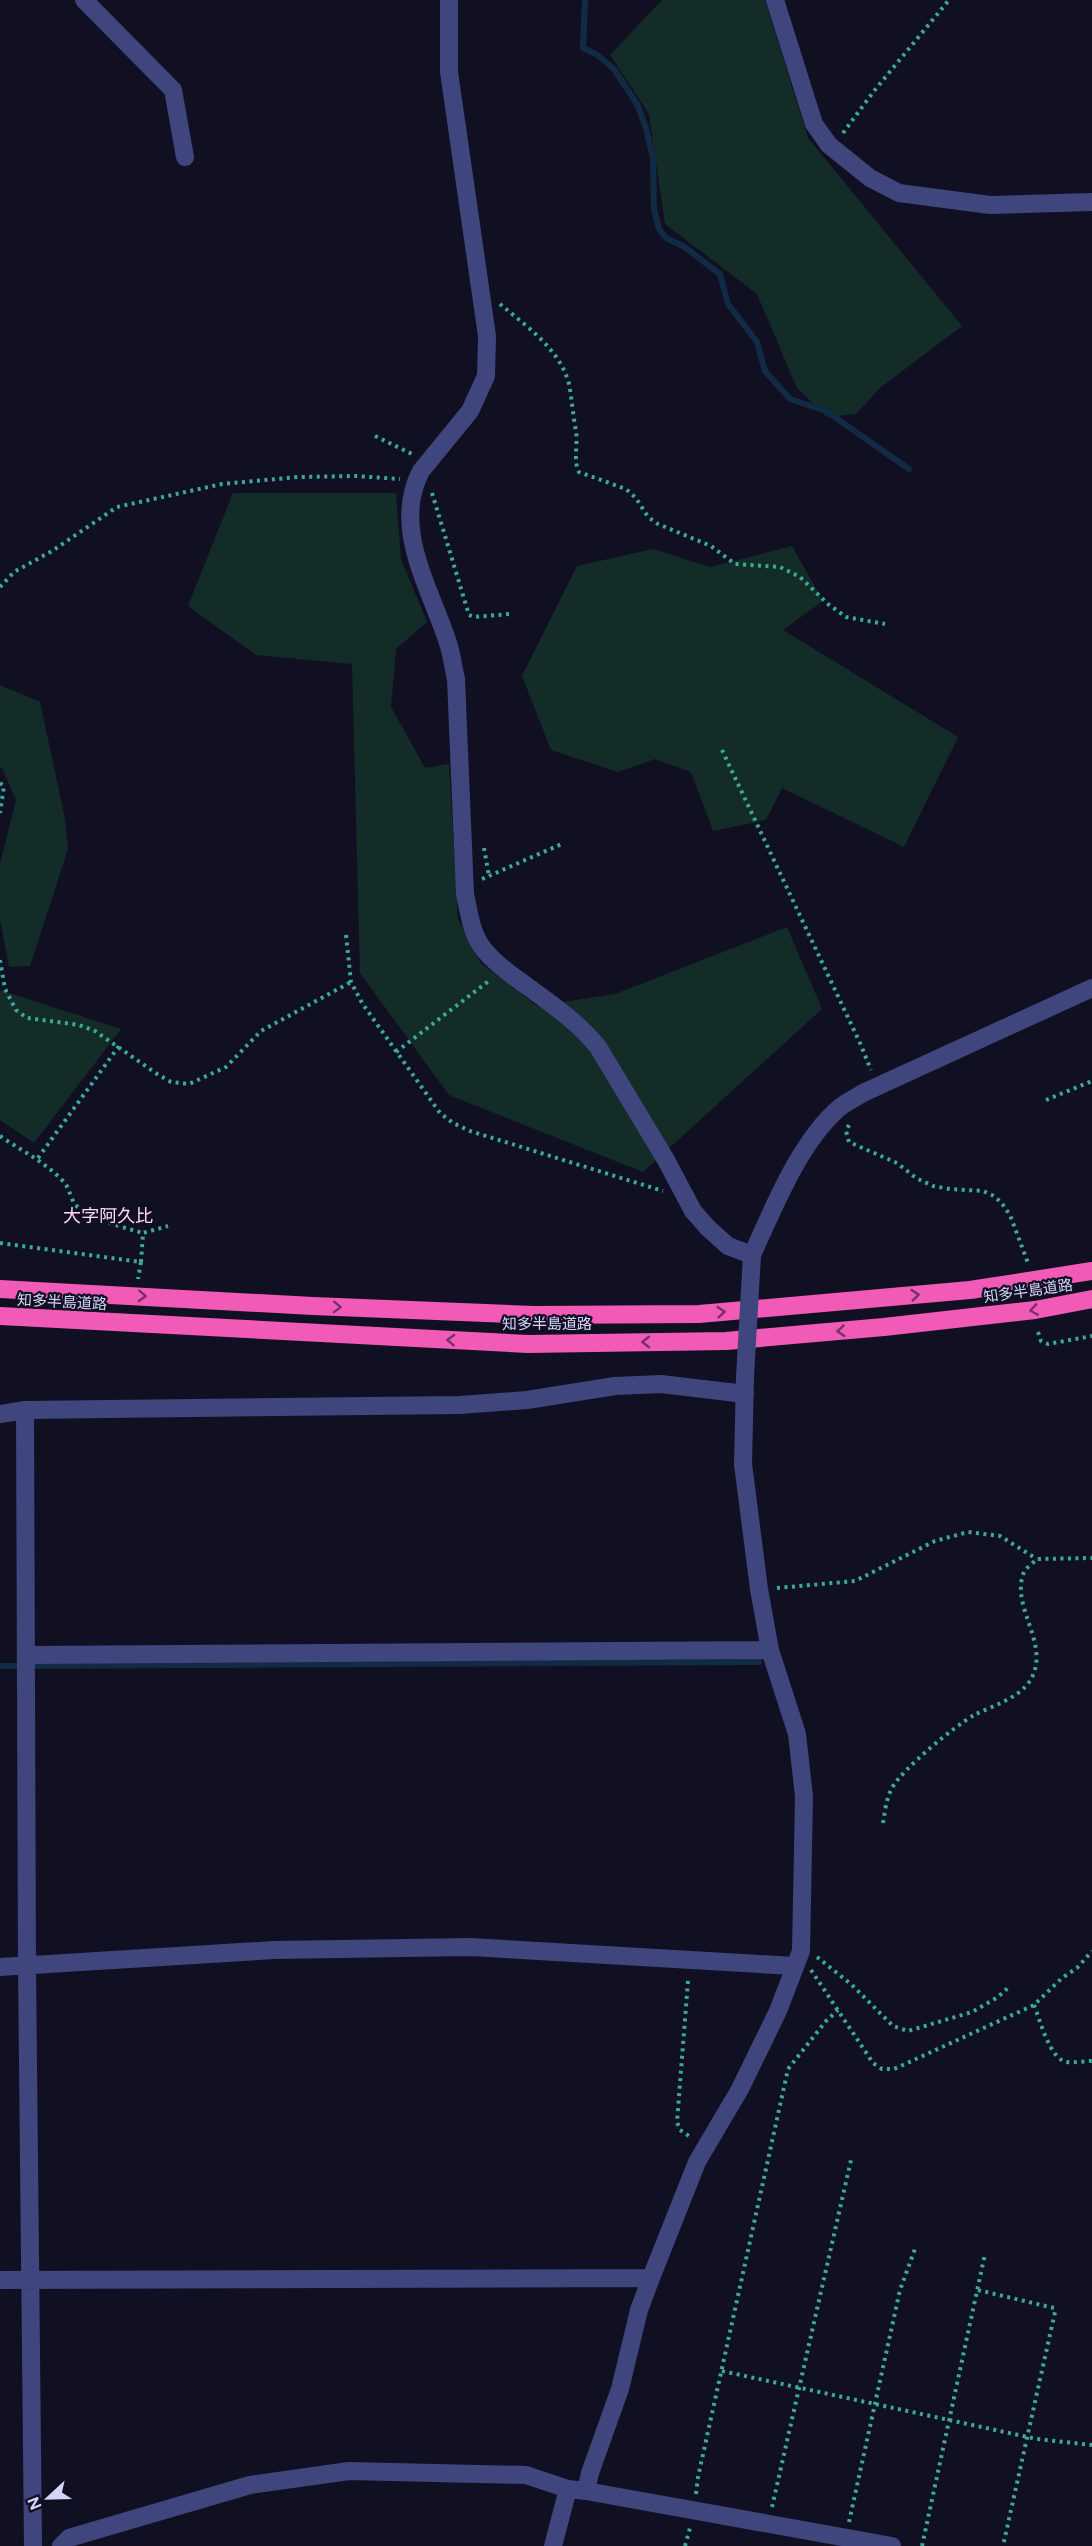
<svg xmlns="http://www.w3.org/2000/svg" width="1092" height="2546" viewBox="0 0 1092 2546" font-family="Figtree,'Noto Sans JP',sans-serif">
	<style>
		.green { fill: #132c28 }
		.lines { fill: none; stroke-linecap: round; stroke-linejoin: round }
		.stream { stroke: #122b44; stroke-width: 6 }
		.path { stroke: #39ab96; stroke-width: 4; stroke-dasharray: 3 4.5; stroke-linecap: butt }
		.minor { stroke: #3f457d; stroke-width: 18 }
		.highway { stroke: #f15ab6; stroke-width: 18 }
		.minor-bridge { stroke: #3f457d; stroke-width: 18 }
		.oneway { stroke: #763165 }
		.labels { text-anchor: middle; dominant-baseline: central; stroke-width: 4.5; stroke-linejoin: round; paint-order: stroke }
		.street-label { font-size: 15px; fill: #d5d5fb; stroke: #111022 }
		.quarter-label { font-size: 18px; fill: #fcd7f3; stroke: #111022 }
	</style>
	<rect width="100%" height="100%" fill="#111022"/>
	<path class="green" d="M662,0H765L808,138L962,326L880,388L856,414L827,417L797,388L757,294L665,224L649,114L610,55Z
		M233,493H396L401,559L427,622L396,649L391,707L425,768L449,764L458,919L481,963L537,1006L615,994L787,927L822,1009L643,1172L449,1095L360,973L352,664L256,655L188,606Z
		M792,546L823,601L783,630L958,737L904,847L782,788L766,820L713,831L691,772L655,759L618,772L551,750L522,676L577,566L653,549L710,567Z
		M0,685L40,702L65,819L68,849L30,966L9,967L0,920V864L16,800L2,768H0Z
		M0,990L121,1029L34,1143L0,1120Z"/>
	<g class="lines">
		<path class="stream" d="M585,0L583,48L596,54L614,69L637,104L646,128L653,158L654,209L659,229L666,238L683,246L720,274L728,304L757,342L765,371L790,399L826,411L909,469
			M0,1666L759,1662"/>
		<path class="path" d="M843,133L874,91L949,0
			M500,304C526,326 560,349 569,384C572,400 573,416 576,431C578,444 573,461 579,472L626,489L636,498L648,517L658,524L711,546L735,564L780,567L800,577L828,604L846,617L885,624
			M375,436L412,454
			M432,493L469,615L474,617L509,614
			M0,587L14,572L52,551L117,507L222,484L298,477L356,476L400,479
			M722,750L860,1043L871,1070
			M0,783L4,786L0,813
			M484,848L489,876
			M482,879L564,843
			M346,935L351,982L362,1003L440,1113L453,1123L470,1131L663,1191
			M0,960L5,989L16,1010L27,1018L79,1025L95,1031L157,1074L171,1082L189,1084L226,1067L261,1031L351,982
			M396,1052L490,980
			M1046,1100L1092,1081
			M849,1125L846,1131L849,1142L897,1163L916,1178L933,1186L950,1189L983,1191L992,1195L1001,1202L1010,1215L1028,1263
			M0,1136C22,1151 45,1162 63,1181C71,1189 70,1202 79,1208C98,1221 122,1227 143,1233
			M38,1158L119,1046
			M0,1243L141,1262L138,1279
			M141,1262L143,1233L168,1226
			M1038,1332L1041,1341L1048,1344L1092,1336
			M777,1588L855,1581L935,1541L968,1532L1000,1536L1037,1559
			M883,1823C885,1812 886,1799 892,1788C903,1768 954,1727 974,1715C994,1705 1024,1697 1033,1675C1048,1641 1010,1605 1024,1572C1027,1567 1033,1563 1037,1559L1092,1558
			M817,1957L852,1985L893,2026L908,2031L972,2012L998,1997L1010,1986
			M811,1970L873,2063L882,2069H894L1034,2005L1062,1978L1077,1968L1092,1951
			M688,1981L677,2122L680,2130L692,2138
			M1034,2005C1040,2020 1050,2060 1067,2062C1075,2063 1084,2061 1092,2061
			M978,2290L1054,2308L1055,2312L1003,2546
			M722,2371L1037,2439L1092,2445
			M696,2494L698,2477L788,2069L826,2021L838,2010
			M772,2507L851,2160
			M849,2522L900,2290L916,2246
			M685,2546L690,2528
			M922,2546L985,2254"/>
		<path class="minor" d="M84,0L173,90L185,157
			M449,0V72L487,336L486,376L470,411L421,471C391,528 431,589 448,643C452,655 453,667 456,679L465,894C469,912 471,932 482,947C493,962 509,973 524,984C550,1003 577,1021 598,1047L666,1160L693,1211L708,1228L728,1246L752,1255C774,1207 799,1143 839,1108C846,1102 855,1098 863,1093L1092,988
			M775,0L814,124L829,145L870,178L899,193L990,205L1092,202
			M25,1410L27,1967L33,2546
			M0,1414L25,1410L460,1405L527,1400L615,1386L661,1384L745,1394
			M27,1655L770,1650
			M0,1967L274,1950L471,1947L794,1966
			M0,2280L651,2278
			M586,2491L590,2473L620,2389L639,2310L651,2278L697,2162L740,2089L778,2011L801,1951L804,1796L797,1734L770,1650L759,1589L743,1464L745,1377
			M61,2546L69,2538L250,2485L349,2471L526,2475L568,2489L586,2491L892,2546
			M553,2546L568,2489"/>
		<path class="highway" d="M0,1289L313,1306L533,1315L699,1314L970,1290L1092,1271
			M0,1316L528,1344L726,1341L884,1327L1035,1310L1092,1299"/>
		<path class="minor-bridge" d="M745,1377L752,1255"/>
	</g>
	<defs><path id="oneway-chevron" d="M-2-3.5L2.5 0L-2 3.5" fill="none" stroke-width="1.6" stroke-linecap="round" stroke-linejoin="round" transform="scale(1.5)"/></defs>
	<g class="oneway">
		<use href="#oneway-chevron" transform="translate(915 1295) rotate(-6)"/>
		<use href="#oneway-chevron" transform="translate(142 1296) rotate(3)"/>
		<use href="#oneway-chevron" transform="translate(337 1307) rotate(2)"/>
		<use href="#oneway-chevron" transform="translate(1034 1310) rotate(172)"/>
		<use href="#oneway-chevron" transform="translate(721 1312) rotate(-5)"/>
		<use href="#oneway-chevron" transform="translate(841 1331) rotate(175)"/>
		<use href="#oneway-chevron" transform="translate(451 1340) rotate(-177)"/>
		<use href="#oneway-chevron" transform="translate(646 1342) rotate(179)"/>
	</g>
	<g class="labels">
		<g class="street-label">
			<text transform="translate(1028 1291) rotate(-8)">知多半島道路</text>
			<text transform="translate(62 1302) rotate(3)">知多半島道路</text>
			<text x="547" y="1324">知多半島道路</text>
		</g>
		<g class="quarter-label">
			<text x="108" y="1216">大字阿久比</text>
		</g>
	</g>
	<g transform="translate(48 2498) rotate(248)" stroke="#111022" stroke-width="4.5" paint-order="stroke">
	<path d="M0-4.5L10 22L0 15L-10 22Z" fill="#d5d5fb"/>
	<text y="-9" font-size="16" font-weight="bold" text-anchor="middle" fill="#d5d5fb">N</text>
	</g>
</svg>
